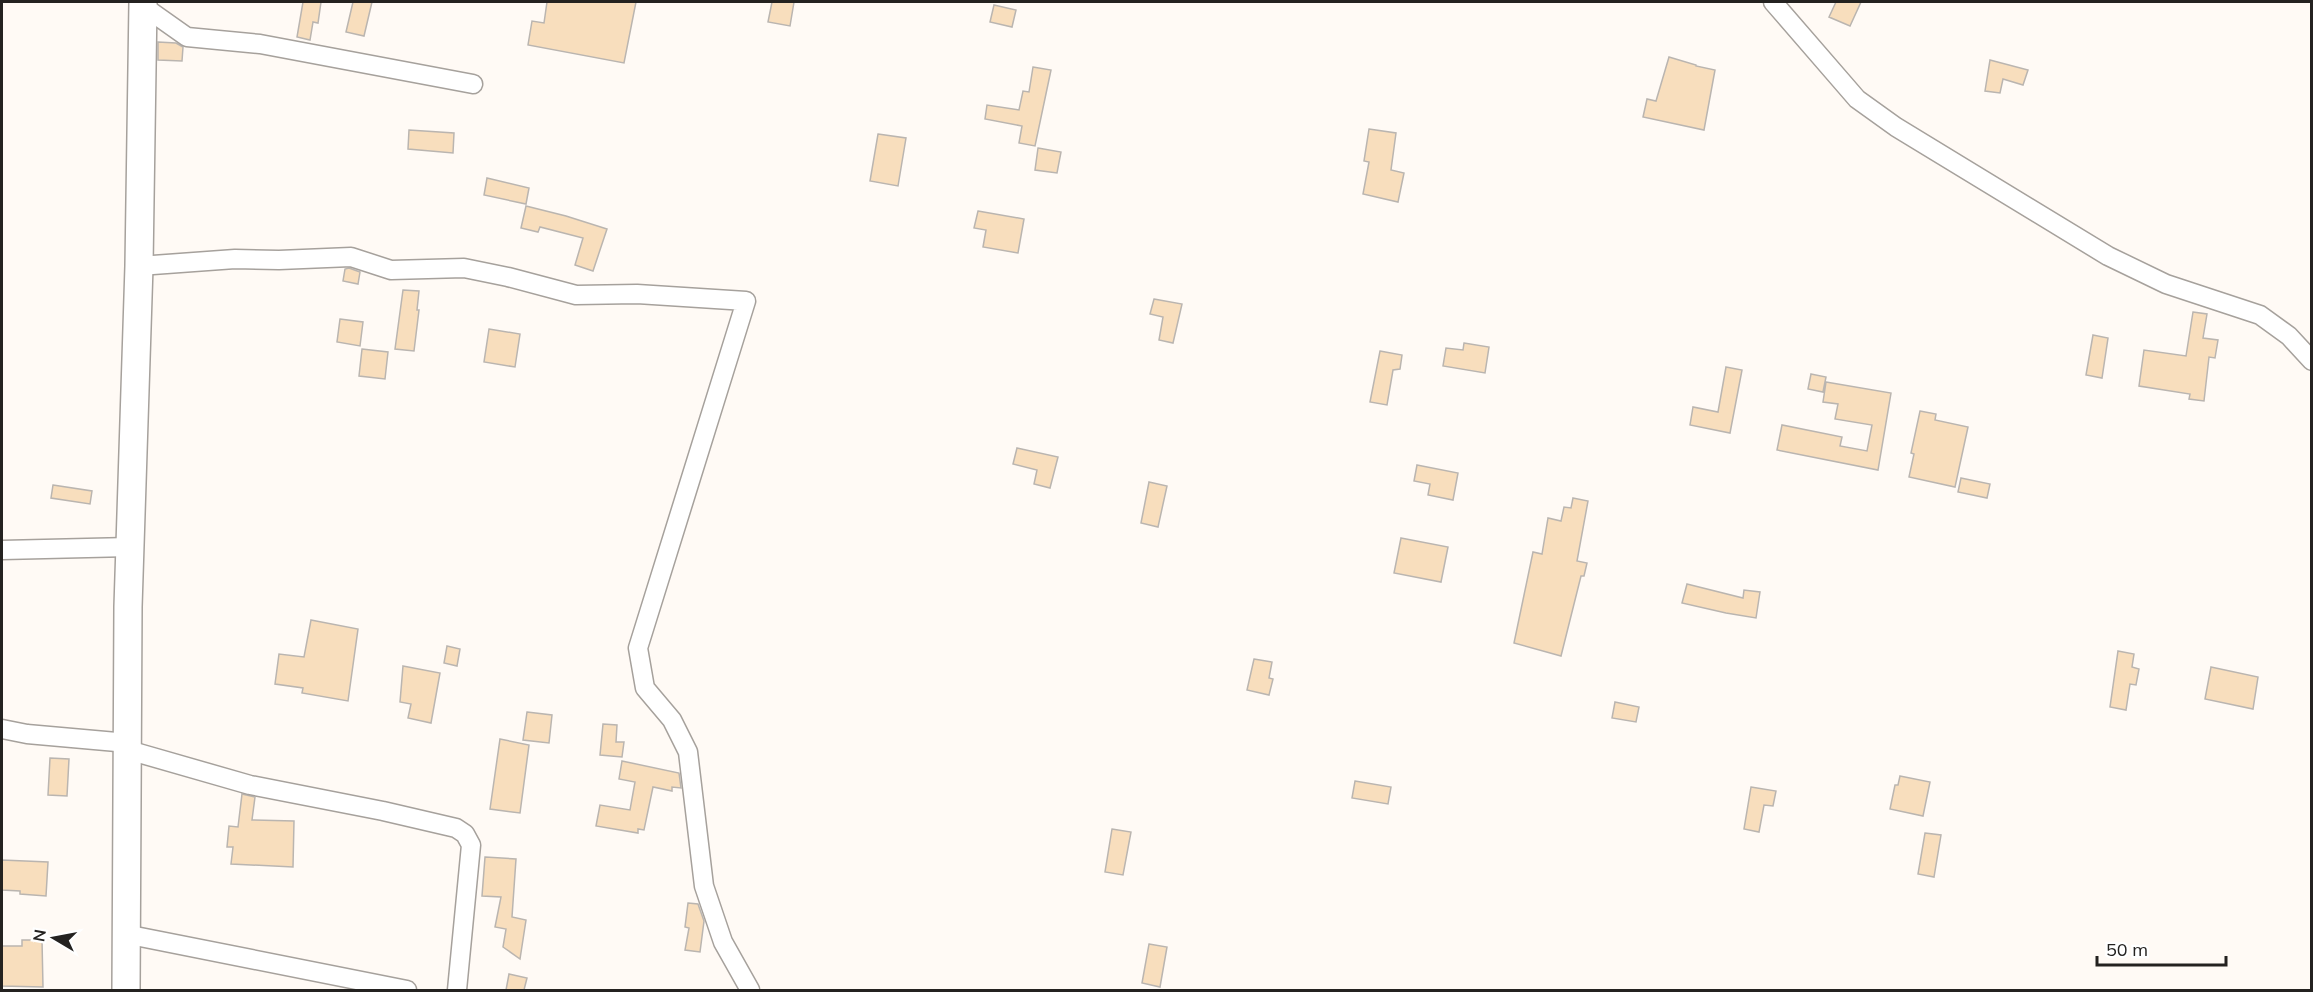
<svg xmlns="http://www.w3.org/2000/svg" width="2313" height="992" viewBox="0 0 2313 992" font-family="Mulish,sans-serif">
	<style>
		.building { fill: #f8debd; stroke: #bab5b0; stroke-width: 1.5 }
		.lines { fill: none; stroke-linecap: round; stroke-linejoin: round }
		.minor-casing { stroke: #a6a19c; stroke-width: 21 }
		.primary-casing { stroke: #a6a19c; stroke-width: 30 }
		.minor { stroke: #fff; stroke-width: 18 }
		.primary { stroke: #fff; stroke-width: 27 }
	</style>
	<rect width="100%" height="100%" fill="#fffaf5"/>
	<path class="building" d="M303,2H321L318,23L313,22L310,40L297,37Z
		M353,2H372L364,36L346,32Z
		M547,2H636L624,63L528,45L532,21L544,23Z
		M772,2H794L790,26L768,22Z
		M1836,2H1861L1850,26L1829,17Z
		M994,5L1016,10L1012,27L990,22Z
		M158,42L176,43L183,47L182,61L158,60Z
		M1669,57L1696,65V66L1715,70L1704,130L1643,117L1647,99L1656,101Z
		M1990,60L2028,70L2023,85L2003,79L2000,93L1985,91Z
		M1033,67L1051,70L1035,146L1019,143L1022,126L985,119L987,105L1019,110L1023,91L1029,92Z
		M1369,129L1396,133L1391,170L1404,173L1398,202L1363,194L1369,162L1364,161Z
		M409,130L454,133L453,153L408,149Z
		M878,134L906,138L898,186L870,181Z
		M1038,148L1061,152L1057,173L1035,170Z
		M487,178L529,188L526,204L484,195Z
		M526,206L566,216L607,229L593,271L575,265L583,238L540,227L538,232L521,228Z
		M978,211L1024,219L1018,253L983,247L986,230L974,228Z
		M349,268L360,272L358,284L343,281L345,269Z
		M403,290L419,291L417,310H419L414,351L395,349Z
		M1154,299L1182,304L1173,343L1159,340L1163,317L1150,314Z
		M2193,312L2207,314L2203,338L2218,340L2215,358L2209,357L2204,401L2189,399L2190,394L2139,386L2144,350L2186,356Z
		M340,319L363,322L360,346L337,342Z
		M489,329L520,334L515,367L484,362Z
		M2093,335L2108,338L2102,378L2086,375Z
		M1464,343L1489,347L1485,373L1443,366L1446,348L1463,350Z
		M362,349L388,352L385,379L359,376Z
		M1380,351L1402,355L1400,369L1393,370L1387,405L1370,402Z
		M1726,367L1742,370L1730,433L1690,425L1693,407L1718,412Z
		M1811,374L1826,377L1823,392L1808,389Z
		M1826,382L1891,393L1878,470L1777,450L1782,425L1842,437L1840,446L1867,451L1872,425L1835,419L1838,404L1823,402Z
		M1920,411L1936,414L1935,420L1968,427L1955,487L1909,477L1914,454L1911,453Z
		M1017,448L1058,457L1050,488L1034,484L1037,470L1013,464Z
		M1417,465L1458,473L1453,500L1428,495L1430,484L1414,481Z
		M1961,478L1990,484L1987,498L1958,492Z
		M1149,482L1167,486L1158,527L1141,523Z
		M53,485L92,491L90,504L51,498Z
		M1573,498L1588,501L1577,561L1587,563L1584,576H1581L1561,656L1514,643L1533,552L1542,554L1548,518L1561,521L1564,507L1571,508Z
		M1401,538L1448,547L1441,582L1394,573Z
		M1687,584L1743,598L1744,590L1760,592L1756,618L1726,613L1682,603Z
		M311,620L358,629L348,701L302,693L303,688L275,684L279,654L304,657Z
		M447,646L460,649L457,666L444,663Z
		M2118,651L2134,654L2132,667L2139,669L2136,685L2130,684L2126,710L2110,707Z
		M1254,659L1272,662L1269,678L1273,679L1269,695L1247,690Z
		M403,666L440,673L431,723L408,718L411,704L400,702Z
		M2211,667L2258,677L2253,709L2205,699Z
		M1615,702L1639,707L1636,722L1612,718Z
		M527,712L552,715L549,743L523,740Z
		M603,724L617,725L616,742H624L622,757L600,755Z
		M500,739L529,745L520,813L490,809Z
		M50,758L69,759L67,796L48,795Z
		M622,761L679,773L681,788L672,787V791L653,787L644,830L638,829V833L596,826L600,805L630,810L635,782L619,779Z
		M1900,776L1930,782L1923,816L1890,809L1895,785H1898Z
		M1355,781L1391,787L1388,804L1352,798Z
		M1751,787L1776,791L1773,806L1764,805L1759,832L1744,829Z
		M242,794L255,797L252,820L294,821L293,867L231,864L233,847H227L229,826L238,827Z
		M1112,829L1131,832L1123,875L1105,872Z
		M1925,833L1941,835L1934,877L1918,874Z
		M485,857L516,859L512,917L526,920L520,959L503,947L506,929L495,927L501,897L482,896Z
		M2,860L48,862L46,896L20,894V891L2,890Z
		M688,903L698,904L704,921L700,952L685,950L689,928L685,927Z
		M22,940H42L43,987L2,986V946H22Z
		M1149,944L1167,947L1160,987L1142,983Z
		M509,974L527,978L524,990H506Z"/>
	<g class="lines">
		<defs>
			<path id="minor" d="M1773,2L1857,99L1896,127L2108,256L2166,284L2260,315L2289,336L2312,361
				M143,6L187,37L260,44L473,84
				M139,266L235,259L279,260L351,257L391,270L464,268L508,277L576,295L637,294L746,301L638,648L645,688L672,720L688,752L704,886L723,942L750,990
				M2,550L130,547
				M2,729L27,734L128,743
				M128,750L250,785L383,811L456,828L465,834L471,845L457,990
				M125,934L407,990"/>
			<path id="primary" d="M126,990L128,607L139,266L143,2"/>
		</defs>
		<use href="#minor" class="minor-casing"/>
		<use href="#primary" class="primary-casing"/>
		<use href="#minor" class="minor"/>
		<use href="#primary" class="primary"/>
	</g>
	<rect width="2313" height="992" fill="none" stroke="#242220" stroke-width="6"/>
	<g transform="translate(54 938) rotate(280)" stroke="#ffffff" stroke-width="4.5" paint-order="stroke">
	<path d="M0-4.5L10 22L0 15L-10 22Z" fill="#242220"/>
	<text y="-9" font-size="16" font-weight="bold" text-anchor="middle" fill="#242220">N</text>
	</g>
	<path d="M2097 956v9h129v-9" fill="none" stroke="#242220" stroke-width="3"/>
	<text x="2106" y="956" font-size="18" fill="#242220" stroke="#ffffff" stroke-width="4.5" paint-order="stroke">50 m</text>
</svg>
